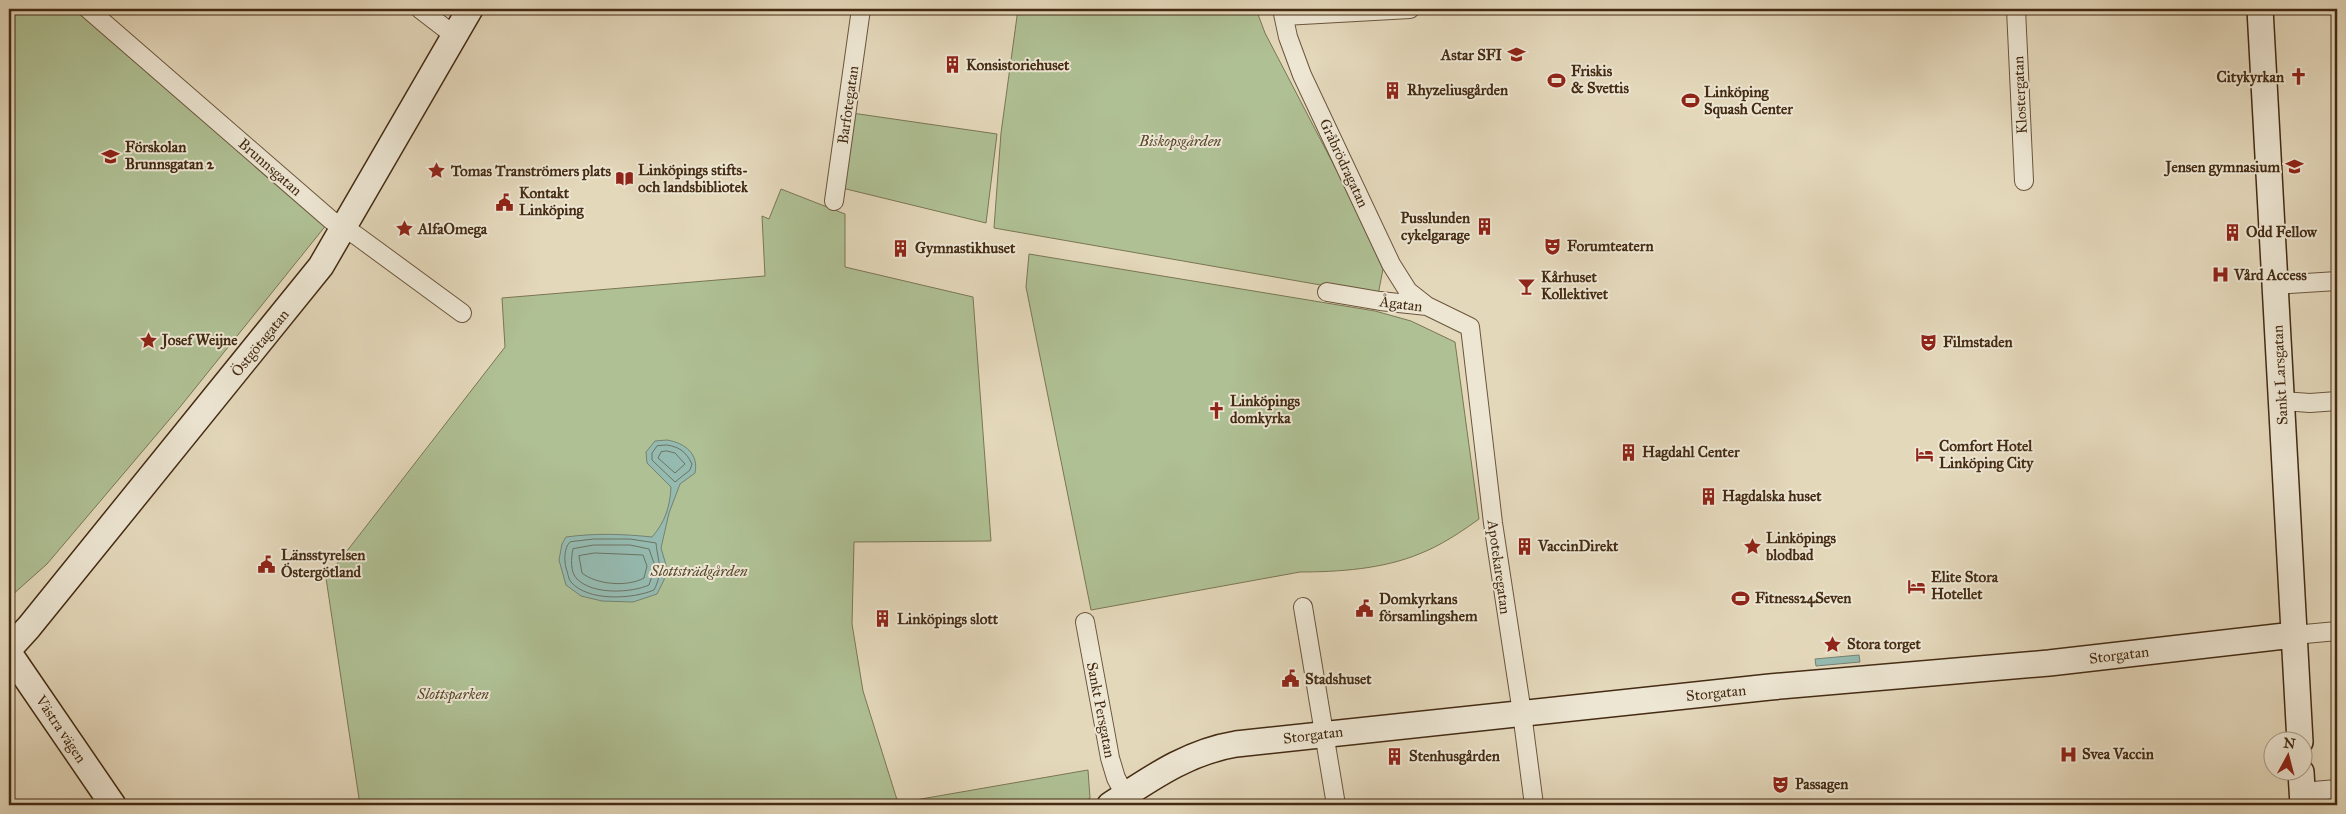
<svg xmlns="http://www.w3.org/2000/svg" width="2346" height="814" viewBox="0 0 2346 814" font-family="'IM FELL Great Primer',serif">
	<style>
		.green { fill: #afc094; stroke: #7a7654 }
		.water { fill: #95bab0; stroke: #758171 }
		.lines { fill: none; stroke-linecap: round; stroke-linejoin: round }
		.shore { stroke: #6c7262; stroke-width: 1 }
		.street-casing { stroke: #6c563d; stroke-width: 20 }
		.secondary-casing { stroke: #442b13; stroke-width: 28 }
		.street { stroke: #ede6d3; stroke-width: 18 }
		.secondary { stroke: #ede6d3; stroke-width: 25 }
		.labels { text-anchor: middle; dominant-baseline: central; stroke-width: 4; stroke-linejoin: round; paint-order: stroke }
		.poi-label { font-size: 15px; font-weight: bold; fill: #442b13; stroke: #ede6d3; text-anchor: start }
		.street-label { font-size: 15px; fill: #442b13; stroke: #ede6d3 }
		.park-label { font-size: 15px; font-style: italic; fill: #59492d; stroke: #ede6d3 }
	</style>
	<rect width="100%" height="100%" fill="#e4d8bb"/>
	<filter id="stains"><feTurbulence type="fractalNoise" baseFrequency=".004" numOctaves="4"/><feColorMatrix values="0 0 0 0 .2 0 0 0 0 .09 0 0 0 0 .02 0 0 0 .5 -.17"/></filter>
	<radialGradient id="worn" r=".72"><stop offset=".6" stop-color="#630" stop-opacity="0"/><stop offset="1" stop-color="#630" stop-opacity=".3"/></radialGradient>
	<path class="green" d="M9,9H74L327,224L180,407L47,564L11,596L9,592Z
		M1018,9H1256L1265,33L1339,175L1383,269L1378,295L994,228L1001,133Z
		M852,113L997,134L986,223L842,188Z
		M781,189L845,214V267L973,297L991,541L854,542L852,624L863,691L898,803L1088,770L1090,798L1080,805H661L660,801L631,805H360L326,578L505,347L502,298L765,276L762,216L769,219Z
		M1029,254L1375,311L1411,321L1455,342L1479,519C1461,532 1440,546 1419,554C1383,569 1338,572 1300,572L1091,610L1026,287Z"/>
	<path class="water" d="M667,440C685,443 699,454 695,473L680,484L669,513L661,548L666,565L664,580L657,594L633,602L602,601L581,596L566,585L559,560L562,544L566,537C596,533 623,534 652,537C665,522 670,507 671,487L647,463L646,452L655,441Z
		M1859,655L1860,662L1816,666L1815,659Z"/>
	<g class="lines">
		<path class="shore" d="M667,445C680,447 686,452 692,464L690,470L675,482L652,460V453L657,446Z
			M667,451L675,453L685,464L675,473L658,458L661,452Z
			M594,539H630L656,543C658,563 664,570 654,590C633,599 588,602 571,582C568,579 568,572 566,568C564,559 564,548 570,542Z
			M594,545H630L649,549L655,566L649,585C631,593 593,595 577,579C570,572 571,558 573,549Z
			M595,553L643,555L647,566L644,578C628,587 597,585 582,573L579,556Z"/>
		<defs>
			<path id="street" d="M88,9L331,220L357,236L462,313
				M420,9L455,36
				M1282,9L1288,37L1302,75L1391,264L1408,291L1427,306
				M2016,9L2024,181
				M1284,16L1410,9
				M834,201L861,9
				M2275,285L2337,281
				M1327,292L1380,301L1427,306L1470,327L1493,523L1522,713L1534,805
				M2282,401L2310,403L2337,401
				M1303,607L1336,805
				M1085,622L1110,758L1116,778L1125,795
				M2294,635L2337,631
				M2302,792L2337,789"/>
			<path id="secondary" d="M2260,9L2300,742
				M9,649L29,627L321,266L470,9
				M9,653L113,805
				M2301,772L2303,805
				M1110,805C1150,779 1187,752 1236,744L1770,687L2049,663L2294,635"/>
		</defs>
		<use href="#street" class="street-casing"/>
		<use href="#secondary" class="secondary-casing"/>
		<use href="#street" class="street"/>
		<use href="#secondary" class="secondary"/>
	</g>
	<defs>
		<symbol id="school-bare" viewBox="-9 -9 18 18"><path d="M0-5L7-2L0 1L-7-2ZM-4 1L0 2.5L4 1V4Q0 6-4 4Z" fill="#8f2418" stroke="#ede6d3" stroke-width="2.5" paint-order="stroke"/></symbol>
		<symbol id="building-bare" viewBox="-9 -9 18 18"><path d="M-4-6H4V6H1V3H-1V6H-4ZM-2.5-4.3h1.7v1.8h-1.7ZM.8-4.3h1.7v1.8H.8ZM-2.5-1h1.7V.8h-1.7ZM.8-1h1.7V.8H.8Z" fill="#8f2418" stroke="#ede6d3" stroke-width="2.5" paint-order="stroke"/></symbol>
		<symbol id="church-bare" viewBox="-9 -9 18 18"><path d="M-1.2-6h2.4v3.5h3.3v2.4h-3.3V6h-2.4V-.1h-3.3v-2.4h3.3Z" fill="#8f2418" stroke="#ede6d3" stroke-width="2.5" paint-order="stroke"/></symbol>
		<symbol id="stadium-bare" viewBox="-9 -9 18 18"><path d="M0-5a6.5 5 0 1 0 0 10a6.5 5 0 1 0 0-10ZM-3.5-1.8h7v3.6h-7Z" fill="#8f2418" stroke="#ede6d3" stroke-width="2.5" paint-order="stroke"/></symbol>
		<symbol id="sight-bare" viewBox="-9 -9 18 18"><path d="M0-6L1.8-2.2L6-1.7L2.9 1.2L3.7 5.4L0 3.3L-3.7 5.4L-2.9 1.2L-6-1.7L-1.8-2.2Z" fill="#8f2418" stroke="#ede6d3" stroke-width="2.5" paint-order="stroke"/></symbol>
		<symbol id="library-bare" viewBox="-9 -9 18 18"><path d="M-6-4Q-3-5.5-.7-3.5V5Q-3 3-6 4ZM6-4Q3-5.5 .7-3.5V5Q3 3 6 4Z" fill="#8f2418" stroke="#ede6d3" stroke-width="2.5" paint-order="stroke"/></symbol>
		<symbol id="civic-bare" viewBox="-9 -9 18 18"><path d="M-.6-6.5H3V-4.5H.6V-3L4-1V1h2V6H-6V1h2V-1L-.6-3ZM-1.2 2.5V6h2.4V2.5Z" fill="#8f2418" stroke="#ede6d3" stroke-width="2.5" paint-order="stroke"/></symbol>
		<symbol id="theatre-bare" viewBox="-9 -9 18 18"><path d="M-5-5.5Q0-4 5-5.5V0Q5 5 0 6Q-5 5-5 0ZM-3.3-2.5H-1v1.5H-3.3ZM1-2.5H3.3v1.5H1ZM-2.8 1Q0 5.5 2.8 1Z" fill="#8f2418" stroke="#ede6d3" stroke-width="2.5" paint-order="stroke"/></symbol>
		<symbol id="hospital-bare" viewBox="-9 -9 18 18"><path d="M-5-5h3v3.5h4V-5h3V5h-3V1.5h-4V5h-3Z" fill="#8f2418" stroke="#ede6d3" stroke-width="2.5" paint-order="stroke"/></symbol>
		<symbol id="bar-bare" viewBox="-9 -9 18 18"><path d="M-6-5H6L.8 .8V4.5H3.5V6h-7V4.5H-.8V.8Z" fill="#8f2418" stroke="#ede6d3" stroke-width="2.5" paint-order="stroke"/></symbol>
		<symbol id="hotel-bare" viewBox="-9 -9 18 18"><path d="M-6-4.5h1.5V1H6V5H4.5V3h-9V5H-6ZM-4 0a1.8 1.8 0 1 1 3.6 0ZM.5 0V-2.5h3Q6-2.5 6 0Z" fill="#8f2418" stroke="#ede6d3" stroke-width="2.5" paint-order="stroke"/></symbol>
	</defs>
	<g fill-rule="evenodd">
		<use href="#school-bare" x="1504" y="42" width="25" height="25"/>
		<use href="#building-bare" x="940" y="52" width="25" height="25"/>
		<use href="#church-bare" x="2286" y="64" width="25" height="25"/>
		<use href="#stadium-bare" x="1544" y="68" width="25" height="25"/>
		<use href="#building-bare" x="1380" y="78" width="25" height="25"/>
		<use href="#stadium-bare" x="1678" y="88" width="25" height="25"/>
		<use href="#school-bare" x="98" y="144" width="25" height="25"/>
		<use href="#school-bare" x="2282" y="154" width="25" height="25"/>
		<use href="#sight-bare" x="424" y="158" width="25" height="25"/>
		<use href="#library-bare" x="612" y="166" width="25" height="25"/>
		<use href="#civic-bare" x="492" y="190" width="25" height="25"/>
		<use href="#building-bare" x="1472" y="214" width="25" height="25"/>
		<use href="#sight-bare" x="392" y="216" width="25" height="25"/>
		<use href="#building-bare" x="2220" y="220" width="25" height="25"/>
		<use href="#theatre-bare" x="1540" y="234" width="25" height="25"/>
		<use href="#building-bare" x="888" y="236" width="25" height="25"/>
		<use href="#hospital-bare" x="2208" y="262" width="25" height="25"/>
		<use href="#bar-bare" x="1514" y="274" width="25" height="25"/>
		<use href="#sight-bare" x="136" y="328" width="25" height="25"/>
		<use href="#theatre-bare" x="1916" y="330" width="25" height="25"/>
		<use href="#church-bare" x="1204" y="398" width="25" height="25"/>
		<use href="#building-bare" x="1616" y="440" width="25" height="25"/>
		<use href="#hotel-bare" x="1912" y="442" width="25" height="25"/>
		<use href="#building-bare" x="1696" y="484" width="25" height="25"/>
		<use href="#building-bare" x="1512" y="534" width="25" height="25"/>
		<use href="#sight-bare" x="1740" y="534" width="25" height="25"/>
		<use href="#civic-bare" x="254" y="552" width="25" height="25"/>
		<use href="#hotel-bare" x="1904" y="574" width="25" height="25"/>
		<use href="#stadium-bare" x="1728" y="586" width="25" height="25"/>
		<use href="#civic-bare" x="1352" y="596" width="25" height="25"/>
		<use href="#building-bare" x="870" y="606" width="25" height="25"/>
		<use href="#sight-bare" x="1820" y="632" width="25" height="25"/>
		<use href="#civic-bare" x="1278" y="666" width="25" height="25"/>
		<use href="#hospital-bare" x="2056" y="742" width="25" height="25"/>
		<use href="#building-bare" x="1382" y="744" width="25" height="25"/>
		<use href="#theatre-bare" x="1768" y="772" width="25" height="25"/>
	</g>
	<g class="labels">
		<g class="poi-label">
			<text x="1502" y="55" text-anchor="end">Astar SFI</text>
			<text x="966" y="65">Konsistoriehuset</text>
			<text x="1571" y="71">Friskis<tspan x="1571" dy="17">&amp; Svettis</tspan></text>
			<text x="2284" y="77" text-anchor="end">Citykyrkan</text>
			<text x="1407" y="90">Rhyzeliusgården</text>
			<text x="1704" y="92">Linköping<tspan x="1704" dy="17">Squash Center</tspan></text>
			<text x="125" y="147">Förskolan<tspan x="125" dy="17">Brunnsgatan 2</tspan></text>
			<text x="2280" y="167" text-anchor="end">Jensen gymnasium</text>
			<text x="638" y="170">Linköpings stifts-<tspan x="638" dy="17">och landsbibliotek</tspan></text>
			<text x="451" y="171">Tomas Tranströmers plats</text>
			<text x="519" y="193">Kontakt<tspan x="519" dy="17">Linköping</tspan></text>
			<text x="1470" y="218" text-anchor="end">Pusslunden<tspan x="1470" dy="17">cykelgarage</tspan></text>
			<text x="418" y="229">AlfaOmega</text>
			<text x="2246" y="232">Odd Fellow</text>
			<text x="1567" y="246">Forumteatern</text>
			<text x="915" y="248">Gymnastikhuset</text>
			<text x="2234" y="275">Vård Access</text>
			<text x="1541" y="277">Kårhuset<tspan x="1541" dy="17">Kollektivet</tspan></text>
			<text x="162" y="340">Josef Weijne</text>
			<text x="1943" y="342">Filmstaden</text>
			<text x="1230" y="401">Linköpings<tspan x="1230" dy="17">domkyrka</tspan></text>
			<text x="1939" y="446">Comfort Hotel<tspan x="1939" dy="17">Linköping City</tspan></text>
			<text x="1642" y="452">Hagdahl Center</text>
			<text x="1722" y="496">Hagdalska huset</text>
			<text x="1766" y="538">Linköpings<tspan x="1766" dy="17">blodbad</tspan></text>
			<text x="1538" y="546">VaccinDirekt</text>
			<text x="281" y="555">Länsstyrelsen<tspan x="281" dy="17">Östergötland</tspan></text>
			<text x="1931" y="577">Elite Stora<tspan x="1931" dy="17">Hotellet</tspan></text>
			<text x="1755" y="598">Fitness24Seven</text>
			<text x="1379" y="599">Domkyrkans<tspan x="1379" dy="17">församlingshem</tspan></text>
			<text x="897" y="619">Linköpings slott</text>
			<text x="1847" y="644">Stora torget</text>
			<text x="1305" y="679">Stadshuset</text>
			<text x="2082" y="754">Svea Vaccin</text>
			<text x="1409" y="756">Stenhusgården</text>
			<text x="1795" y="784">Passagen</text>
		</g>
		<g class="street-label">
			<text transform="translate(2020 95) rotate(-93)">Klostergatan</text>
			<text transform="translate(848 105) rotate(-82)">Barfotegatan</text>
			<text transform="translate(1344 163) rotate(65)">Gråbrödragatan</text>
			<text transform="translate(270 167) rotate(41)">Brunnsgatan</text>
			<text transform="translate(1401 304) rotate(7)">Ågatan</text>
			<text transform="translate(260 343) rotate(-51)">Östgötagatan</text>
			<text transform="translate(2280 375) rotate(-93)">Sankt Larsgatan</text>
			<text transform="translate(1499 567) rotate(82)">Apotekaregatan</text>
			<text transform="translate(2119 655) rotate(-7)">Storgatan</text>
			<text transform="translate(1716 693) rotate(-6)">Storgatan</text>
			<text transform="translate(1101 710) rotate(79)">Sankt Persgatan</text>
			<text transform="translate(61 729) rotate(56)">Västra vägen</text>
			<text transform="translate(1313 735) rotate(-7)">Storgatan</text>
		</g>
		<g class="park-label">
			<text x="1180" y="141">Biskopsgården</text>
			<text x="699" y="571">Slottsträdgården</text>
			<text x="453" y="694">Slottsparken</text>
		</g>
	</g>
	<rect width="2346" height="814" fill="none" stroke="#e4d8bb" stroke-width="30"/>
	<rect x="10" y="10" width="2326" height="794" fill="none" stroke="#442b13" stroke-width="2.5"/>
	<rect x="15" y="15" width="2316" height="784" fill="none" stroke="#442b13"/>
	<g transform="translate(2288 756) rotate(7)"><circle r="24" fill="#ede6d3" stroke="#a99b86"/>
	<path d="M0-4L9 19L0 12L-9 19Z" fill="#8f2418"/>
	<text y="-8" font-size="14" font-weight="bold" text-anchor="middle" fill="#442b13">N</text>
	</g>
	<rect width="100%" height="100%" filter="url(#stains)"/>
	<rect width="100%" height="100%" fill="url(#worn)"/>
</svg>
